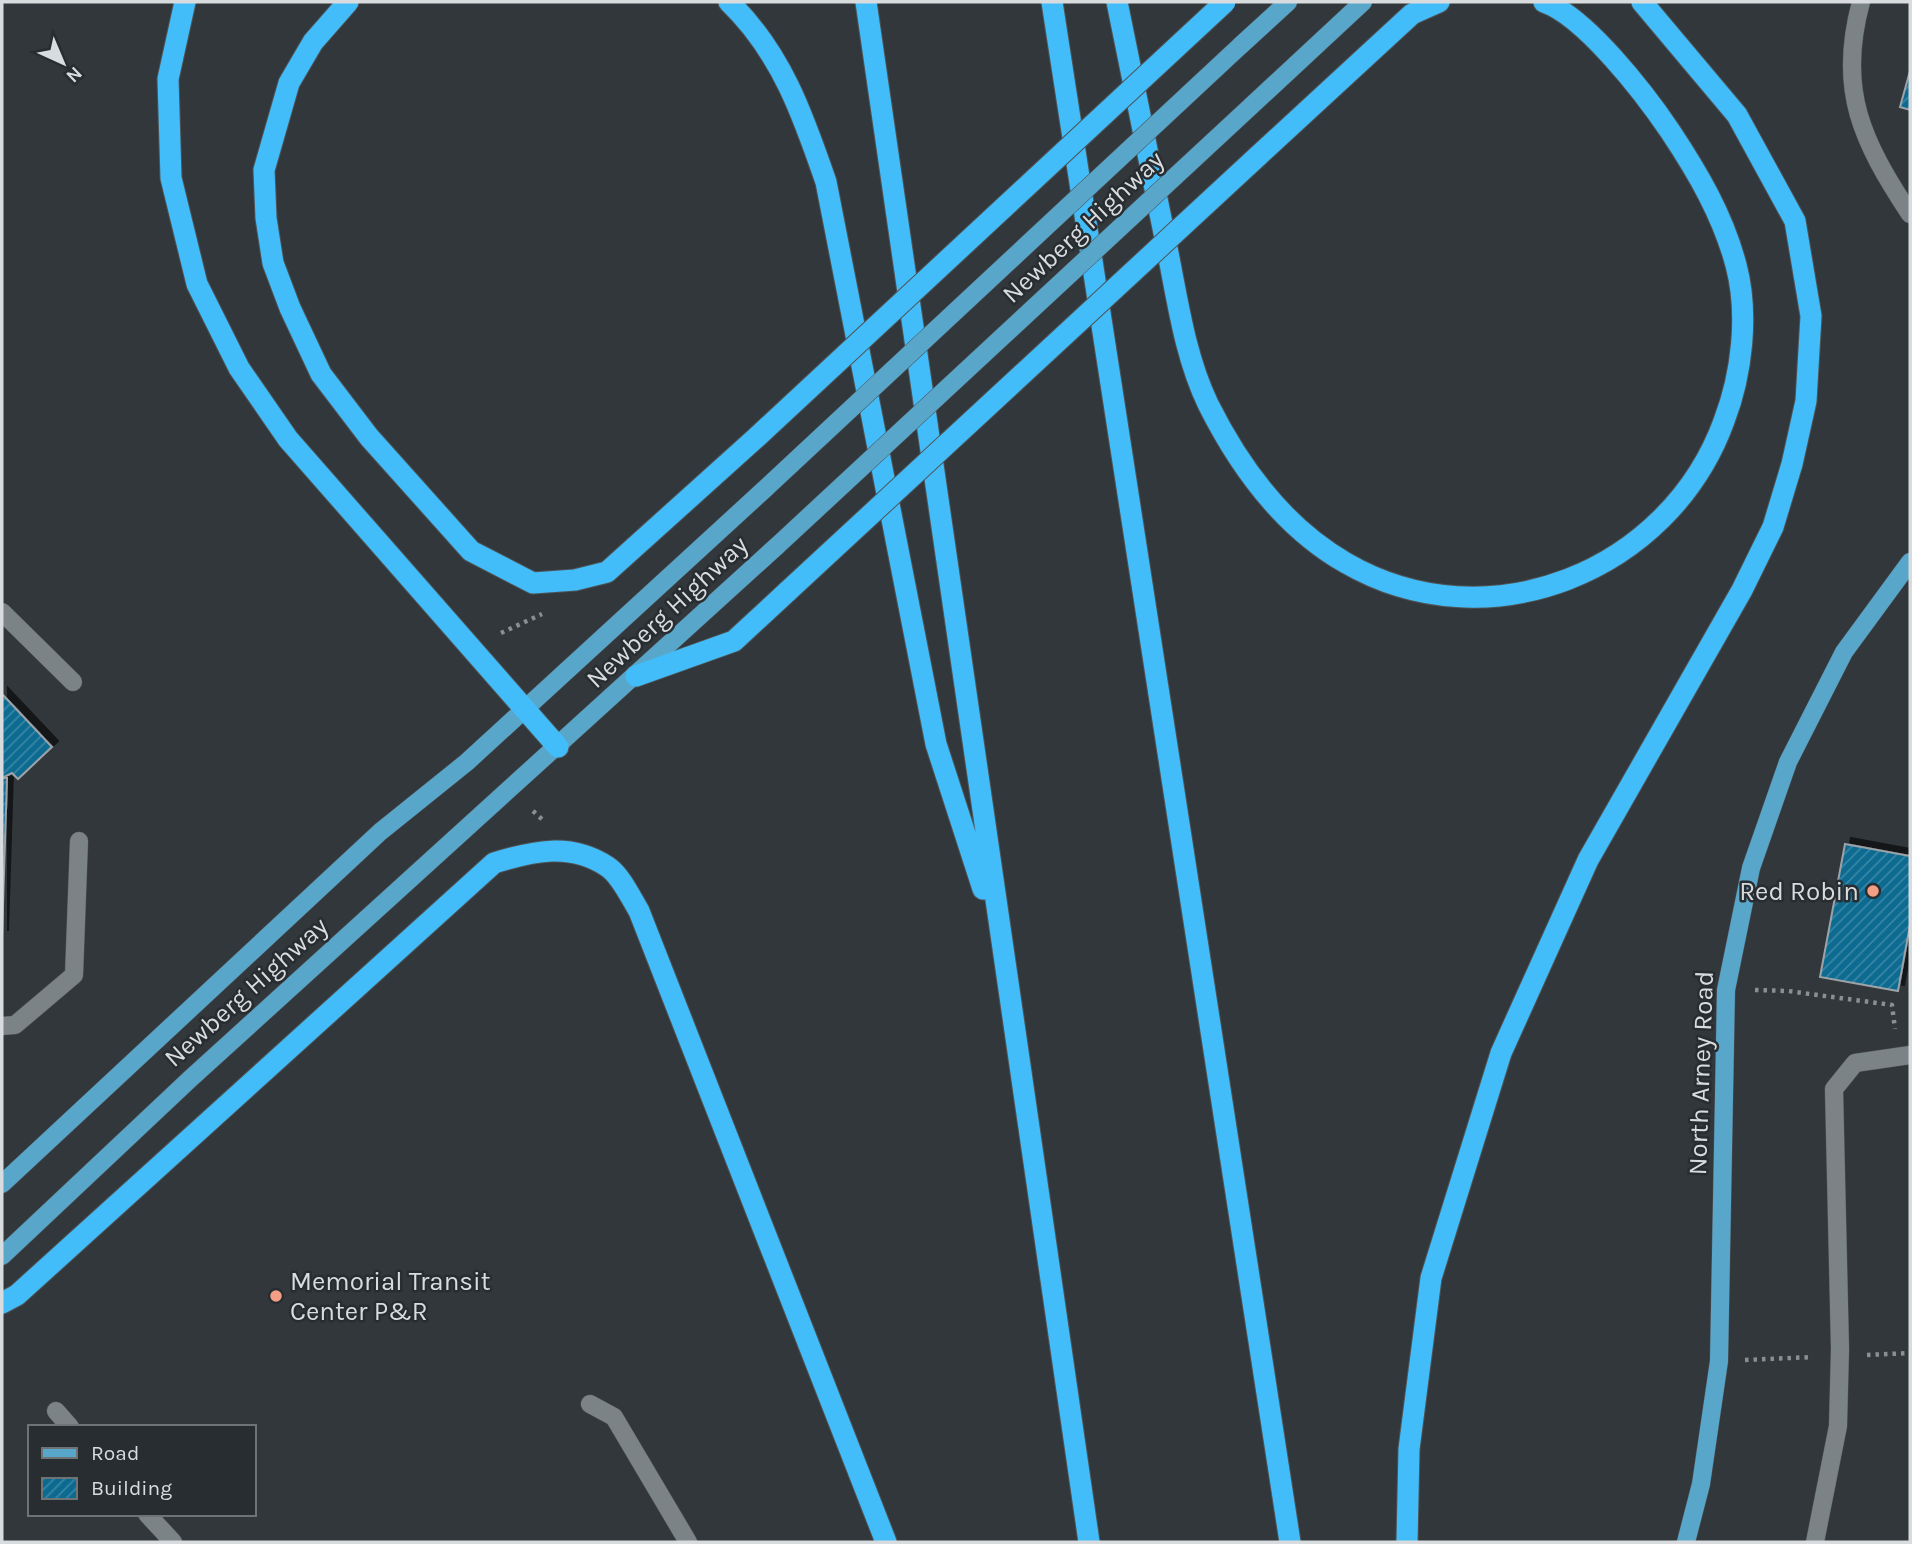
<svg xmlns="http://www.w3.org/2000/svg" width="1912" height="1544" viewBox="0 0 1912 1544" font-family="Karla,sans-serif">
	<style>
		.building { fill: url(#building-hatch); stroke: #9ca3a8; stroke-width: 2; filter: url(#shadow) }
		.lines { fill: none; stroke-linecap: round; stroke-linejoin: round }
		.minor-casing { stroke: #4e5457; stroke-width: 19 }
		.major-casing { stroke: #4e5457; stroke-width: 19 }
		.highway-casing { stroke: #4e5457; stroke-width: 23 }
		.path { stroke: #8a8f92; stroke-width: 4.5; stroke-dasharray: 3.5 5; stroke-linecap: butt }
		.minor { stroke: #7b8387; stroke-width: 18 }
		.major { stroke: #59a6cb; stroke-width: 18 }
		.highway { stroke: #42bdf9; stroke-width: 21 }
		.major-bridge-casing { stroke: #4e5457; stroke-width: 19; stroke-linecap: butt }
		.highway-bridge-casing { stroke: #4e5457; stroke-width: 23; stroke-linecap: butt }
		.major-bridge { stroke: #59a6cb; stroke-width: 18 }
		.highway-bridge { stroke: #42bdf9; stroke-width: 21 }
		.poi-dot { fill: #f39f85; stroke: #272d31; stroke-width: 2.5 }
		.labels { text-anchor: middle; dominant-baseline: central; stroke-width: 5; stroke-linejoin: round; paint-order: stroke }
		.street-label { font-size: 26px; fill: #d8dcde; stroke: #272d31 }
		.poi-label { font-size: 26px; fill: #d8dcde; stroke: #272d31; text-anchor: end }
	</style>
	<defs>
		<pattern id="building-hatch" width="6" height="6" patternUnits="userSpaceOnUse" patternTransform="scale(1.75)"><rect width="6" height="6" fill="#0c6a91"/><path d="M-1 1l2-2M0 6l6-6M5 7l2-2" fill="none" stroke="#3a86a5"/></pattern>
		<filter id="shadow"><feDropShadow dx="6" dy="-6" stdDeviation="0" flood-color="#0009"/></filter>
	</defs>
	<rect width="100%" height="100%" fill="#31373b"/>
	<path class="building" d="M1910,71V110L1900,107Z
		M2,694L52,747L18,779L12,773L2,778Z
		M2,778H7L2,937Z
		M1845,844L1910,856V925L1898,991L1820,977Z"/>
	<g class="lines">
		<defs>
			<path id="minor" d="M1861,2C1837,90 1862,141 1910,214
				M2,612L73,682
				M2,1026L15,1025L74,975L79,841
				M590,1404L614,1417L688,1542
				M56,1411L70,1427
				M147,1514L173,1542
				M1815,1542L1838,1426L1840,1349L1834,1089L1855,1063L1910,1055"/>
			<path id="major" d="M1240,46L1288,2
				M1250,107L1363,2
				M2,1184L380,832L467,762L767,487
				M2,1256L190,1079L778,545
				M1686,1542L1701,1484L1719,1361L1726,990L1751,868L1788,762L1844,652L1910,562"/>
			<path id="highway" d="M185,2L168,79L171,178L197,284L239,368L288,439L558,747
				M348,2L313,42L289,83L264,170L266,218L273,263L290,308L321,374L369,437L471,551L533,583L575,580L607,572L758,436
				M729,2C781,52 803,115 826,182L936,744L983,889
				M866,2L1089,1542
				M1052,2L1290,1542
				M1117,2C1133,82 1150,162 1166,243C1177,296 1184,354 1208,404C1240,468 1283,527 1346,563C1488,645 1669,572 1724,421C1742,374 1749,314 1736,265C1723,216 1698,173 1670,131C1645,94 1585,16 1544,2
				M1258,156L1412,14L1439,2
				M636,676L734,641L788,591
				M2,1303L17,1295L494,863C533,851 571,842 608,867C621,876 631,898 639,911L886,1542
				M1407,1542L1409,1449L1431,1278L1501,1053L1588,860L1742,590L1773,527L1792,464L1806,401L1811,316L1795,221L1737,115L1642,2"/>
		</defs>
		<use href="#minor" class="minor-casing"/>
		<use href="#major" class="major-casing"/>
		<use href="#highway" class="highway-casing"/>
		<path class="path" d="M501,633L542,614
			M533,811L545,822
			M1755,990L1788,991L1892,1005L1895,1029
			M1867,1355L1910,1353
			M1745,1360L1813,1357"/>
		<use href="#minor" class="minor"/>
		<use href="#major" class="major"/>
		<use href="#highway" class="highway"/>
		<defs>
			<path id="major-bridge" d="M767,487L1240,46
				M778,545L1250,107"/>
			<path id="highway-bridge" d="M758,436L1225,2
				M788,591L1258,156"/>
		</defs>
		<use href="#major-bridge" class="major-bridge-casing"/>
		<use href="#highway-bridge" class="highway-bridge-casing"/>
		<use href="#major-bridge" class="major-bridge"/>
		<use href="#highway-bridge" class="highway-bridge"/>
	</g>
	<g class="poi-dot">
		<circle cx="1873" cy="891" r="7"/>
		<circle cx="276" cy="1296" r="7"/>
	</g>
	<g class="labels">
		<g class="street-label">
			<text transform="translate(1083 227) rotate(-43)">Newberg Highway</text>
			<text transform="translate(667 612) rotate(-43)">Newberg Highway</text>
			<text transform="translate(246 992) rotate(-42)">Newberg Highway</text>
			<text transform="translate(1701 1073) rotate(-88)">North Arney Road</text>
		</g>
		<g class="poi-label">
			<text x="1859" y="891">Red Robin</text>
			<text x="290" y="1281" text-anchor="start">Memorial Transit<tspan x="290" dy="30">Center P&amp;R</tspan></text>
		</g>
	</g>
	<rect width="1912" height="1544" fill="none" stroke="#d8dcde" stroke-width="7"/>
	<rect x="28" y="1425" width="228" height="91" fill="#272d31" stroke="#6e7376" stroke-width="2"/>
	<rect x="42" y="1448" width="35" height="10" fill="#59a6cb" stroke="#6e7376" stroke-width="2"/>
	<text x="91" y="1460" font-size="21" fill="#d8dcde">Road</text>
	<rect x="42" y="1478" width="35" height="21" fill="url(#building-hatch)" stroke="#6e7376" stroke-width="2"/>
	<text x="91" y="1495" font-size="21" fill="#d8dcde">Building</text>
	<g transform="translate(63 63) rotate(136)" stroke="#272d31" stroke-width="5" paint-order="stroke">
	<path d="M0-5L12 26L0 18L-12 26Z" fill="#d8dcde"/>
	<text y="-10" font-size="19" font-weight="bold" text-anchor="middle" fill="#d8dcde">N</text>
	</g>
</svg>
